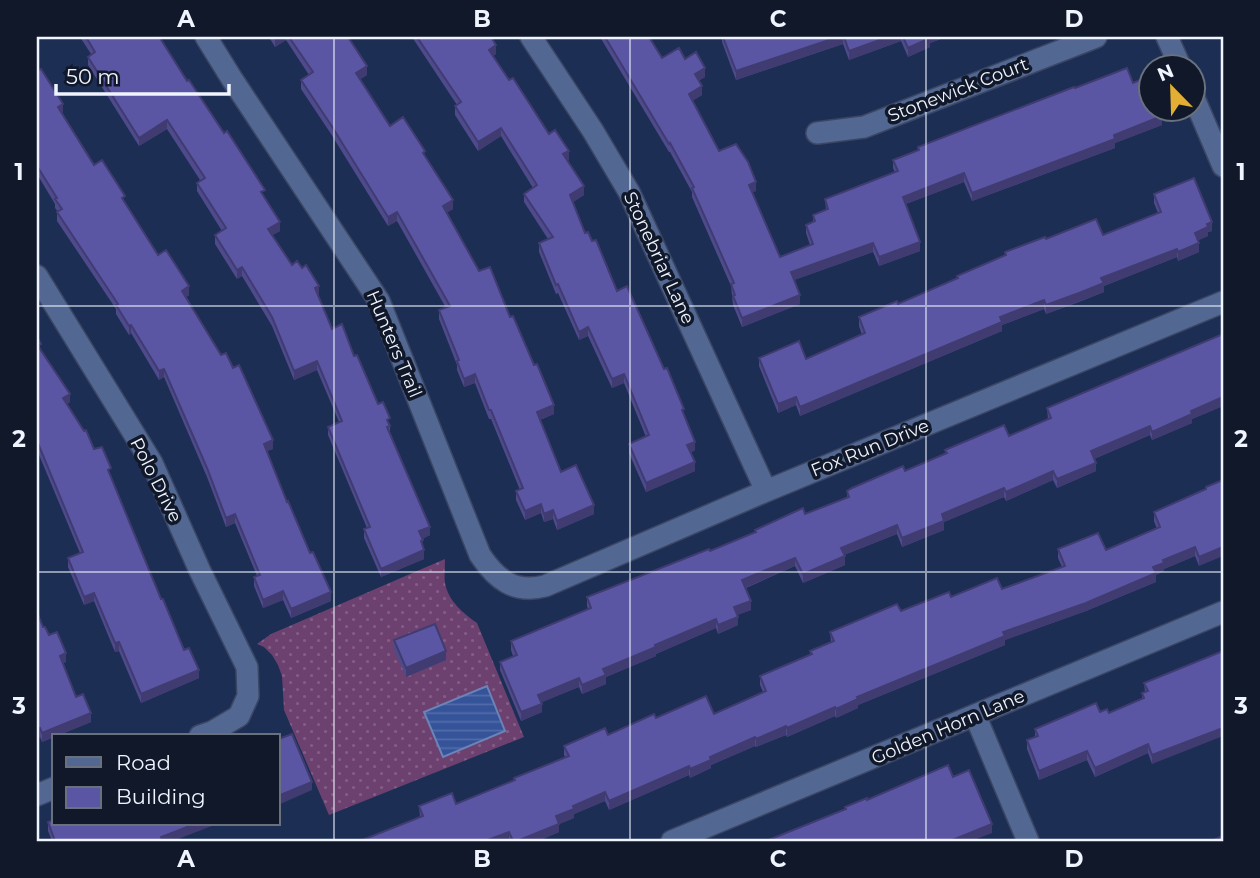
<svg xmlns="http://www.w3.org/2000/svg" width="1260" height="878" viewBox="0 0 1260 878" font-family="Montserrat,sans-serif">
	<style>
		.grass { fill: url(#grass-dots) }
		.water { fill: url(#water-rules); stroke: #6c83b7; stroke-width: 2 }
		.lines { fill: none; stroke-linecap: round; stroke-linejoin: round }
		.street-casing { stroke: #3a4664; stroke-width: 24 }
		.street { stroke: #526791; stroke-width: 21 }
		.wall { fill: #4e4a8c }
		.shaded-wall { fill: #403c72 }
		.building { fill: #5b56a3; stroke: #403c72; stroke-width: 2 }
		.grid { fill: none; stroke: #eff4fe; stroke-width: 2; stroke-opacity: 0.55 }
		.labels { text-anchor: middle; dominant-baseline: central; stroke-width: 7; stroke-linejoin: round; paint-order: stroke }
		.street-label { font-size: 18px; fill: #eff4fe; stroke: #101829 }
		.neatline { fill: none; stroke: #eff4fe; stroke-width: 2.5 }
		.grid-label { font-size: 23px; text-anchor: middle; font-weight: bold; fill: #eff4fe }
	</style>
	<defs>
		<pattern id="grass-dots" width="8" height="8" patternUnits="userSpaceOnUse" patternTransform="scale(1.75)"><rect width="8" height="8" fill="#6c4170"/><path d="M2 2h.1M6 6h.1" fill="none" stroke="#815d85" stroke-width="1.8" stroke-linecap="round"/></pattern>
		<pattern id="water-rules" width="6" height="5" patternUnits="userSpaceOnUse" patternTransform="scale(1.75)"><rect width="6" height="5" fill="#345399"/><path d="M0 2.5h6" fill="none" stroke="#526ca8"/></pattern>
	</defs>
	<rect width="100%" height="100%" fill="#1d2e54"/>
	<path class="grass" d="M445,559C445,567 444,576 445,583C448,601 464,614 477,623L524,737L329,815L284,710L282,676L278,665L272,655L264,647L257,644L271,634Z"/>
	<path class="water" d="M487,686L505,731L443,757L424,712Z"/>
	<g class="lines">
		<defs>
			<path id="street" d="M206,37L232,79L379,301L480,555C496,579 514,594 545,586L766,491L1223,302
				M531,37L593,131L629,192L766,491
				M1167,37L1180,66
				M1194,98L1223,166
				M817,133L864,127L1096,37
				M37,276L152,463L200,571L247,667L248,696L239,716L212,732L200,736
				M975,715L1028,841
				M37,795L54,788
				M672,841L1223,612"/>
		</defs>
		<use href="#street" class="street-casing"/>
		<use href="#street" class="street"/>
	</g>
	<path class="wall" d="M80,37H160L161,40L265,198L280,231L272,235L292,265L319,295H318L332,329L354,356L390,427V432L430,535L422,539L424,559L381,577L364,538V529L367,528L328,435V427L339,422L317,370L294,380L272,326L242,276L237,279L215,244V235L222,231L197,191V183L200,180L167,129L139,146L88,65V57L91,54Z
		M269,37H348L367,75L360,79L390,126L425,157L453,209L446,213L479,271L510,317L554,414L540,420L561,472L594,514L557,530L553,519L544,522L541,513L525,520L516,500V491L520,490L491,419H489L475,383L464,387L457,370V365L439,319V310L446,308L397,221L388,226L331,134L301,89V80L309,75L286,40L275,47Z
		M412,37H491L496,54L493,56L509,80L569,160L567,161L584,195L573,202L585,233L592,241L617,291L684,415L695,450L690,453L695,471L646,492L629,453V444L646,437L624,383L612,388L588,336L579,340L558,293L556,294L539,252V243L548,239L524,202V194L533,188L501,136L478,151L455,115V106L457,105Z
		M600,37H649L662,58L685,59L705,77L698,81L702,95L692,101L719,151L756,191L752,192L780,257L810,245L806,233V225L813,222V215L826,210L825,199L895,173L893,168V160L918,150V147L1075,88L1133,83L1162,125L1115,143V148L972,201L964,182L906,204L920,251L879,266L873,252L794,280L800,304L742,327L733,305L731,286L692,197V192L670,152H669Z
		M722,37H946L930,43V47L908,57L901,41L849,60L843,44L736,80L722,42Z
		M37,67L63,113H62L94,165L125,203L158,255L189,295L185,298L221,355L233,368L273,449L267,451L287,502L331,601L291,618L283,600L263,608L254,586V577L257,576L235,523L226,527L207,477L164,377L159,380L131,333L129,335L116,314V309L57,221V212H58L55,208V204L37,174Z
		M1154,194L1212,231L1208,232V236L1198,240L1199,252L1178,261L1177,257L1104,286V292L1079,302L1046,314L1044,309L1002,325V331L800,416L796,405L778,413L759,366V358L806,359L862,335L859,326V317L898,304L957,279V276L1005,256V252L1046,239L1103,235L1158,213L1154,203Z
		M1223,334V406L1192,419V423L1152,440L1150,435L1094,459L1096,471L1057,488L1053,480L1006,501L1004,497L944,522V530L902,547L897,534L844,555L845,565L803,583L795,566L746,588L751,610L737,615L738,625L718,634L716,628L656,654V656L606,677V684L582,694L579,687L541,702L542,712L521,721L500,670V662L513,656L511,650V641L588,609L587,606V597L710,551L755,532V530L805,514L847,497V491L905,471L945,454V450L1009,436L1048,420L1047,408Z
		M37,337L41,350L70,402L67,404L111,476L161,599L184,650L199,678L141,703L119,651L115,652L94,601L84,605L68,567V558L80,553L37,450Z
		M1223,480L1199,566L1195,556L1164,569V571L1156,575V582L1086,611L1005,640V645L858,705V708L836,718L835,716L787,737L786,735L756,747L755,746L711,765V768L690,778L689,775L609,810L605,801L574,814V818L559,824V832L538,841H360L420,817L419,806L456,804L514,781V778L565,757L564,755V746L608,735L656,718L714,714L763,692L760,685V676L810,655V651L831,642L830,632L951,597L1002,589L1062,567L1058,558V549L1106,550L1157,529L1154,521V512L1206,490V487Z
		M43,627L66,662L63,663L76,697L91,722L42,742L40,737L37,738Z
		M394,640L446,660L406,677L394,649Z
		M1223,651L1152,764L1148,753L1095,777L1087,760L1039,780L1027,749V740L1035,737V729L1100,712L1109,713L1142,699V693L1145,692L1144,683Z
		M48,822L173,841H52L48,831Z"/>
	<path class="shaded-wall" d="M277,37H286V40L275,47V38Z
		M838,37H843V44L736,80V71Z
		M888,37H901V41L849,60V51Z
		M929,37H946L930,43V47L908,57V48Z
		M496,45V54L489,58V50Z
		M367,66V75L356,82V73Z
		M705,68V77L695,83V74Z
		M702,86V95L689,103V94Z
		M63,104V113L58,116V107Z
		M1162,116V125L1115,143V148L972,201V193Z
		M167,120V129L139,146V138Z
		M501,128V136L478,151V142Z
		M569,151V160L563,163V154Z
		M964,173V182L903,205V197Z
		M756,182V191L749,194V185Z
		M584,186V195L570,204V195Z
		M453,200V209L443,215V206Z
		M397,212V221L388,226V217Z
		M280,222V231L268,238V229Z
		M1212,222V231L1208,232V236L1195,242V233L1207,224Z
		M920,242V251L879,266V257Z
		M873,243V252L791,281V272Z
		M1199,243V252L1178,261V252Z
		M1177,249V257L1104,286V292L1046,314V305L1101,278Z
		M242,267V276L237,279V270Z
		M189,286V295L182,300V291Z
		M319,286V295L315,297V288Z
		M800,295V304L742,327V318Z
		M1044,300V309L1002,325V331L800,416V407L1000,317Z
		M131,325V333L129,335V326Z
		M588,327V336L579,340V332Z
		M317,361V370L294,380V371Z
		M164,369V377L159,380V371Z
		M475,374V383L464,387V379Z
		M624,374V383L612,388V379Z
		M70,394V402L63,407V398Z
		M796,397V405L778,413V404Z
		M1223,397V406L1192,419V423L1152,440V432L1191,411Z
		M554,405V414L537,421V412Z
		M1150,426V435L1091,460V451Z
		M273,440V449L264,452V444Z
		M695,442V450L687,454V445Z
		M695,462V471L646,492V483Z
		M1096,463V471L1057,488V479Z
		M1053,471V480L1006,501V492Z
		M1004,488V497L944,522V530L902,547V538L942,514Z
		M541,504V513L525,520V511Z
		M594,505V514L557,530V521Z
		M553,510V519L544,522V514Z
		M235,514V523L226,527V518Z
		M897,525V534L841,556V548Z
		M430,527V535L419,540V531Z
		M1195,547V556L1164,569V571L1156,575V582L1086,611L1005,640V645L858,705V708L836,718V709L857,697L1153,567L1163,560Z
		M1223,547V556L1199,566V557Z
		M424,550V559L381,577V569Z
		M845,556V565L803,583V574Z
		M795,558V566L742,589V580Z
		M283,591V600L263,608V600Z
		M331,592V601L291,618V609Z
		M94,593V601L84,605V597Z
		M751,601V610L734,616V607Z
		M738,617V625L718,634V625Z
		M716,619V628L656,654V656L606,677V684L582,694V685L603,669Z
		M119,642V651L115,652V643Z
		M446,651V660L406,677V668Z
		M66,653V662L60,664V656Z
		M199,670V678L141,703V694Z
		M579,678V687L538,704V695Z
		M542,704V712L521,721V712Z
		M835,707V716L787,737V728Z
		M91,713V722L42,742V733Z
		M786,726V735L756,747V739Z
		M40,728V737L37,738V729Z
		M1223,728V736L1152,764V755Z
		M755,737V746L711,765V768L690,778V769L710,757Z
		M1148,744V753L1095,777V768Z
		M1087,751V760L1039,780V771Z
		M689,766V775L609,810V801Z
		M312,782V790L278,805V796Z
		M605,792V801L574,814V818L559,824V832L538,841H517L573,806Z
		M195,824H217L173,841H160L161,837Z
		M992,824V833L971,841H950Z
		M509,832V841H485Z"/>
	<path class="building" d="M86,37H160V38L187,81L189,80L224,133L227,131L265,190L261,192L280,222L268,229L292,265L297,261L302,268L306,265L319,286L315,288L332,329L342,324L354,356L357,355L378,404L383,402L390,418L387,420L390,426L387,427L430,527L419,531L423,540L421,541L424,550L381,569L364,529L370,527L328,427L342,421L317,361L294,371L272,317L242,267L237,270L215,235L226,228L197,183L205,178L167,120L139,138L88,57L95,52Z
		M289,37H348L367,66L356,73L390,126L403,117L425,151L423,153L453,200L443,206L479,271L490,267L510,317L513,316L534,365L537,364L554,405L537,412L561,472L576,465L594,505L557,521L553,510L544,514L541,504L525,511L516,491L523,488L491,410H489L475,374L464,379L457,361L459,360L439,310L450,306L397,212L388,217L331,125L301,80L313,72Z
		M417,37H491L496,45L489,50L509,80L513,78L549,134L555,130L569,151L563,154L584,186L570,195L585,233L588,232L592,241L596,240L617,291L627,286L664,369L667,368L684,409L682,410L695,442L687,445L695,462L646,483L629,444L649,435L624,374L612,379L588,327L579,332L558,284L556,285L539,243L553,237L524,194L537,185L501,128L478,142L455,106L461,102Z
		M605,37H649L662,58L679,48L685,59L696,52L705,68L695,74L702,86L689,94L719,151L736,144L748,162L756,182L749,185L780,257L813,244L806,225L815,221L813,215L828,209L825,199L898,171L893,160L919,150L918,147L1074,87L1075,88L1127,68L1133,83L1147,77L1152,88V108H1160L1162,116L1114,135L1115,139L972,193L964,173L903,197L920,242L879,257L873,243L791,272L800,295L742,318L733,296L735,295L731,284L734,283L692,188L694,187L670,143L669,144Z
		M723,37H838L736,71Z
		M844,37H888L849,51Z
		M903,37H929L930,38L908,48Z
		M37,67L39,70L41,69L63,104L58,107L94,165L102,160L125,196L122,198L158,255L166,250L189,286L182,291L221,355L226,353L233,368L239,365L273,440L264,444L287,502L288,501L310,553L313,552L331,592L291,609L283,591L263,600L254,577L260,575L235,514L226,518L207,468L164,369L159,371L131,325L129,326L116,305L118,304L57,212L62,209L55,199L57,198L37,166Z
		M1194,178L1212,222L1207,224L1208,227L1195,233L1199,243L1178,252L1177,249L1101,278L1104,283L1079,293L1046,305L1044,300L1000,317L1002,322L800,407L796,397L778,404L759,358L799,341L806,359L865,333L859,317L897,301L898,304L958,278L957,276L1006,255L1005,252L1045,237L1046,239L1096,219L1103,235L1161,212L1154,194Z
		M1223,334V397L1191,411L1192,414L1152,432L1150,426L1091,451L1096,463L1057,479L1053,471L1006,492L1004,488L942,514L944,521L902,538L897,525L841,548L845,556L803,574L795,558L742,580L751,601L734,607L738,617L718,625L716,619L655,645L656,647L603,669L606,675L582,685L579,678L538,695L542,704L521,712L500,662L517,655L511,641L591,608L587,597L709,549L710,551L756,532L755,530L803,508L805,514L849,497L847,491L852,488L903,466L905,471L947,453L945,450L1004,425L1009,436L1051,418L1047,408Z
		M37,337L41,344L38,346L70,394L63,398L84,431L86,430L94,449L102,447L111,468L108,470L161,599H163L184,650L189,648L199,670L141,694L119,642L115,643L94,593L84,597L68,558L83,552L37,441Z
		M1223,480V547L1199,557L1195,547L1163,560L1164,563L1153,567L1156,573L1086,603L1003,632L1005,636L857,697L858,699L836,709L835,707L787,728L786,726L756,739L755,737L710,757L711,760L690,769L689,766L609,801L605,792L573,806L574,809L556,816L559,824L517,841H513L509,832L485,841H360L423,816L419,806L452,793L456,804L515,780L514,778L569,756L564,746L605,728L608,735L654,714L656,718L706,696L714,714L766,691L760,676L812,654L810,651L834,641L830,632L897,604L901,611L949,592L951,597L997,578L1002,589L1065,566L1058,549L1098,533L1106,550L1160,527L1154,512L1206,489V487Z
		M37,612L43,627H45L49,635L57,632L66,653L60,656L76,697L83,694L91,713L42,733L40,728L37,729Z
		M435,624L446,651L406,668L394,640Z
		M1223,651V728L1152,755L1148,744L1095,768L1087,751L1039,771L1027,740L1038,736L1035,729L1096,703L1100,712L1107,709L1109,713L1144,698L1142,693L1148,691L1144,683Z
		M292,734L312,782L278,796V737L279,739Z
		M948,765L953,777L969,770L992,824L950,841H766L846,809L845,807L867,798V800Z
		M54,820V824H195L161,837L162,840L160,841H55L48,822Z
		M1223,836V841H1211Z"/>
	<path class="grid" d="M334,37V841M630,37V841M926,37V841M37,306H1223M37,572H1223"/>
	<g class="labels">
		<g class="street-label">
			<text transform="translate(958 90) rotate(-21)">Stonewick Court</text>
			<text transform="translate(659 258) rotate(65)">Stonebriar Lane</text>
			<text transform="translate(394 344) rotate(67)">Hunters Trail</text>
			<text transform="translate(870 448) rotate(-22)">Fox Run Drive</text>
			<text transform="translate(156 480) rotate(63)">Polo Drive</text>
			<text transform="translate(948 727) rotate(-23)">Golden Horn Lane</text>
		</g>
	</g>
	<rect width="1260" height="878" fill="none" stroke="#101829" stroke-width="77"/>
	<rect x="52" y="734" width="228" height="91" fill="#101829" stroke="#69707e" stroke-width="2"/>
	<rect x="66" y="757" width="35" height="10" fill="#526791" stroke="#69707e" stroke-width="2"/>
	<text x="116" y="770" font-size="21" fill="#eff4fe">Road</text>
	<rect x="66" y="787" width="35" height="21" fill="#5b56a3" stroke="#69707e" stroke-width="2"/>
	<text x="116" y="804" font-size="21" fill="#eff4fe">Building</text>
	<g transform="translate(1172 88) rotate(337)"><circle r="33" fill="#101829" stroke="#69707e" stroke-width="2"/>
	<path d="M0-5L12 26L0 18L-12 26Z" fill="#e3ae34"/>
	<text y="-10" font-size="19" font-weight="bold" text-anchor="middle" fill="#eff4fe">N</text>
	</g>
	<path d="M56 84v10h173v-10" fill="none" stroke="#eff4fe" stroke-width="3.5"/>
	<text x="66" y="84" font-size="21" fill="#eff4fe" stroke="#101829" stroke-width="5" paint-order="stroke">50 m</text>
	<rect x="38" y="38" width="1184" height="802" class="neatline"/>
	<g class="grid-label">
		<text x="186" y="27">A</text>
		<text x="482" y="27">B</text>
		<text x="778" y="27">C</text>
		<text x="1074" y="27">D</text>
		<text x="19" y="180">1</text>
		<text x="1241" y="180">1</text>
		<text x="19" y="447">2</text>
		<text x="1241" y="447">2</text>
		<text x="19" y="714">3</text>
		<text x="1241" y="714">3</text>
		<text x="186" y="867">A</text>
		<text x="482" y="867">B</text>
		<text x="778" y="867">C</text>
		<text x="1074" y="867">D</text>
	</g>
</svg>
